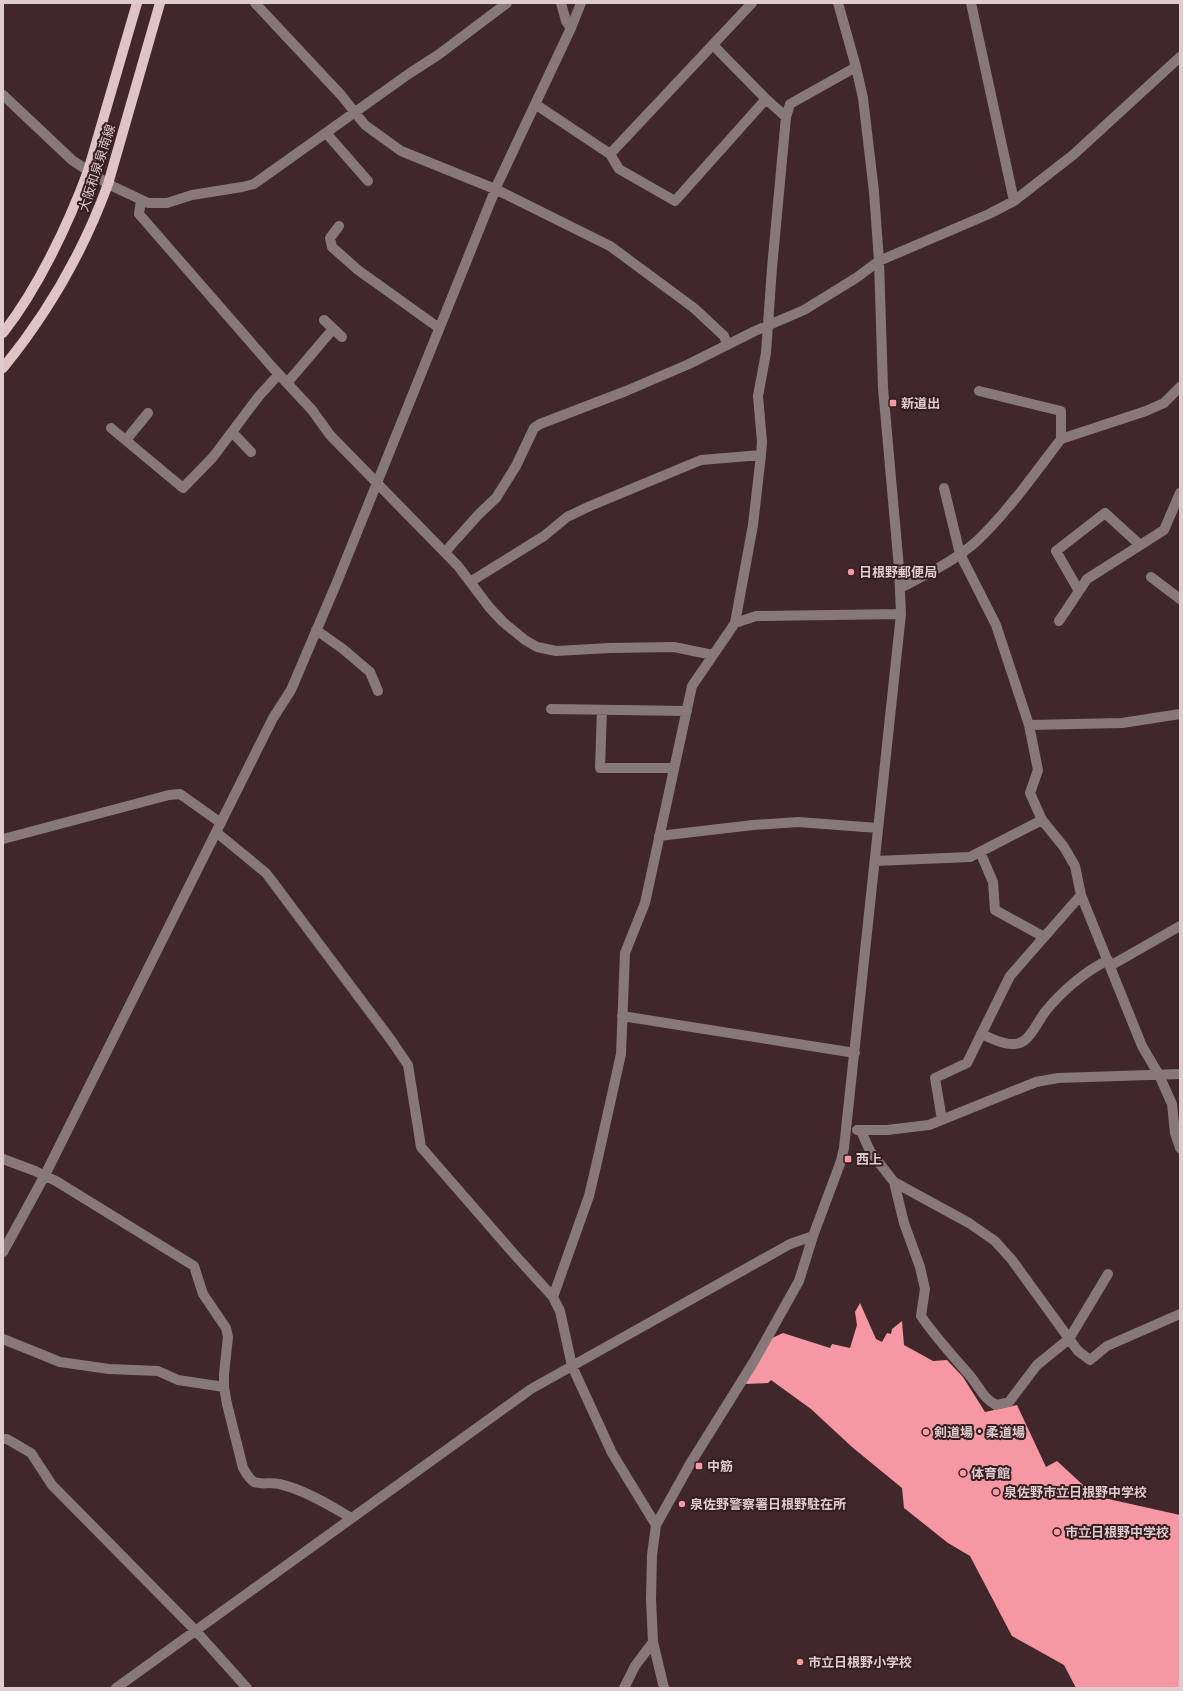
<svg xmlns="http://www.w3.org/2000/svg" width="1183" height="1691" viewBox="0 0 1183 1691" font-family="'Fira Sans Condensed','Noto Sans JP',sans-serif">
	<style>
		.building { fill: #f598a3 }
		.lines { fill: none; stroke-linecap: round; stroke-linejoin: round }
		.minor { stroke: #87797a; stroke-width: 10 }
		.major { stroke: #e0c3c5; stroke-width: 10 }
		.poi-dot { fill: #f49aa4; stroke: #361d20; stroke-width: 1.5 }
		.labels { text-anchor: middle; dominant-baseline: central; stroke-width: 4; stroke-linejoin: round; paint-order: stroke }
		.street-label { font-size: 13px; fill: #deccce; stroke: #361d20 }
		.poi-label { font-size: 13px; font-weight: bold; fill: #deccce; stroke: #361d20; text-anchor: start }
	</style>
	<rect width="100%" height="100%" fill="#402729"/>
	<path class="building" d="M860,1303L876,1339L882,1342L887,1333L891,1334L892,1329L902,1321L904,1345L933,1361L947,1360L963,1377L985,1412L1017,1405L1046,1467L1057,1461L1095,1496L1180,1515V1688H1076L1064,1665L1012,1636L970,1556L948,1543L904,1508L902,1488L852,1447L811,1409L771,1380L768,1383L744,1384L772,1338L783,1333L830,1348L832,1344L850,1348L857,1325L855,1312Z"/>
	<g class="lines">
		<path class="minor" d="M255,3L341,95L365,125L401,151L495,189L610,246L694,308L724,336L727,344
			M561,3L566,21L571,28
			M971,3L1014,201
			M713,45L766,99L786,117
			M3,95L72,160L108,184L148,203H167L192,195L242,187L254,184L410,73L438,55L507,3
			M535,104L610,154L619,169L675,201L766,99
			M326,133L368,181
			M610,154L752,3
			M141,200L139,214L273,368L312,410L330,435L458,566L489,607L503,622L525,640L537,647L556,651L610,648L674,647L713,655
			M339,226L330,238L332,247L358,270L439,328
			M324,320L342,337
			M287,383L333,329
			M979,391L1061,411V439L1146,411L1164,403L1180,387
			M111,428L183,488L213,457L259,396L279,374
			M232,432L251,452
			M126,440L148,413
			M944,488L960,554L996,625L1029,725L1122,723L1180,714
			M445,552L479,514L496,498L516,466L534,428L540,424L626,391L689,364L755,331L804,310L856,278L879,261L989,214L1014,201L1073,155L1180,57
			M1151,577L1180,599
			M470,582L544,536L567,517L590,506L701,460L761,455
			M900,588C927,574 955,561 978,540C1009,510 1035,473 1061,439
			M1079,591L1056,551L1105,513L1140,545
			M1059,621L1087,579L1164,530L1180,493
			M735,623L756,616L901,614
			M316,630L343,649L370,672L378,691
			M551,709L687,711
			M602,710L600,768H674
			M1029,725L1038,770L1030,793L1042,820L1064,847L1075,866L1081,895L1142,1046L1159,1075L1172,1104L1175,1133L1180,1148
			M216,832L266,873L391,1040L408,1065L421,1147L514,1254L553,1297L560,1311L572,1366L612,1453L656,1525
			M659,836L753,825L798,822L878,828
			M3,839L169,795L180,794L221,823
			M980,852L993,882L995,910L1044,937
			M875,861L970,857L1042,820
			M1110,966L1180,926
			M622,1016L855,1053
			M981,1034C993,1039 1012,1050 1025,1040C1032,1035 1039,1020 1045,1012C1061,992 1084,972 1108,960
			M942,1120L935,1078L967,1063L1010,976L1081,895
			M857,1130H887L929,1125L1036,1082L1058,1078L1180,1074
			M861,1131L870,1151L894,1182L969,1223L995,1241L1012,1260L1078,1351L1090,1360L1107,1346L1180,1314
			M3,1159L35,1171L56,1181L194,1266L203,1294L226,1328L228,1337L224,1374V1387L227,1404L243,1468C246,1473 249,1479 254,1482C262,1485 271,1482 279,1484C303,1489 330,1505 351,1518
			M894,1182L904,1223L920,1267L925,1289L921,1316C936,1338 954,1357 971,1377C980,1388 983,1398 996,1405L1009,1402L1037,1365L1069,1339L1108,1274
			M3,1252L45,1175L273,718L291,690L337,582L498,183L571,28L581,3
			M553,1297L589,1196L597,1162L621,1054L625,953L645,903L692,686L735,623L753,525L761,455L762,442L758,396L766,353L772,268L786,117L790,104L856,67
			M3,1339L60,1362L109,1369L158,1371L178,1380L224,1387
			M3,1439H7L31,1453L52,1485L195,1630L247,1688
			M116,1688L531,1389L790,1244L813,1236
			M624,1688L635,1666L653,1642
			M664,1688L653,1642L651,1599L652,1555L656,1525L690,1464L753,1363L799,1281L813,1236L841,1161L844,1148L901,614L899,568L883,388L879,261L874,192L863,98L856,67L838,3"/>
		<path class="major" d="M3,333C38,288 68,225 88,171L137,3
			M3,368C47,314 84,250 108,184L160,3"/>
	</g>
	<g class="poi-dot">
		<rect x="889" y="399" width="8" height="8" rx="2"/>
		<circle cx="851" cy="572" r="4"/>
		<rect x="844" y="1155" width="8" height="8" rx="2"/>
		<circle cx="926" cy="1432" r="4"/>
		<rect x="695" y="1462" width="8" height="8" rx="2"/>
		<circle cx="963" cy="1473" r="4"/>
		<circle cx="996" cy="1492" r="4"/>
		<circle cx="682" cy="1504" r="4"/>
		<circle cx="1057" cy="1532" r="4"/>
		<circle cx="800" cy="1662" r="4"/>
	</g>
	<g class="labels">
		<g class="street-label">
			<text transform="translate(97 168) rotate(-72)">大阪和泉泉南線</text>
		</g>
		<g class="poi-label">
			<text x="901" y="403">新道出</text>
			<text x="859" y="572">日根野郵便局</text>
			<text x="856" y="1159">西上</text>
			<text x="934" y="1432">剣道場・柔道場</text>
			<text x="707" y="1466">中筋</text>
			<text x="971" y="1473">体育館</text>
			<text x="1004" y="1492">泉佐野市立日根野中学校</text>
			<text x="690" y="1504">泉佐野警察署日根野駐在所</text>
			<text x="1065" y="1532">市立日根野中学校</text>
			<text x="808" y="1662">市立日根野小学校</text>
		</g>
	</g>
	<rect width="1183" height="1691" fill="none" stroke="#deccce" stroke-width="8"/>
</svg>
